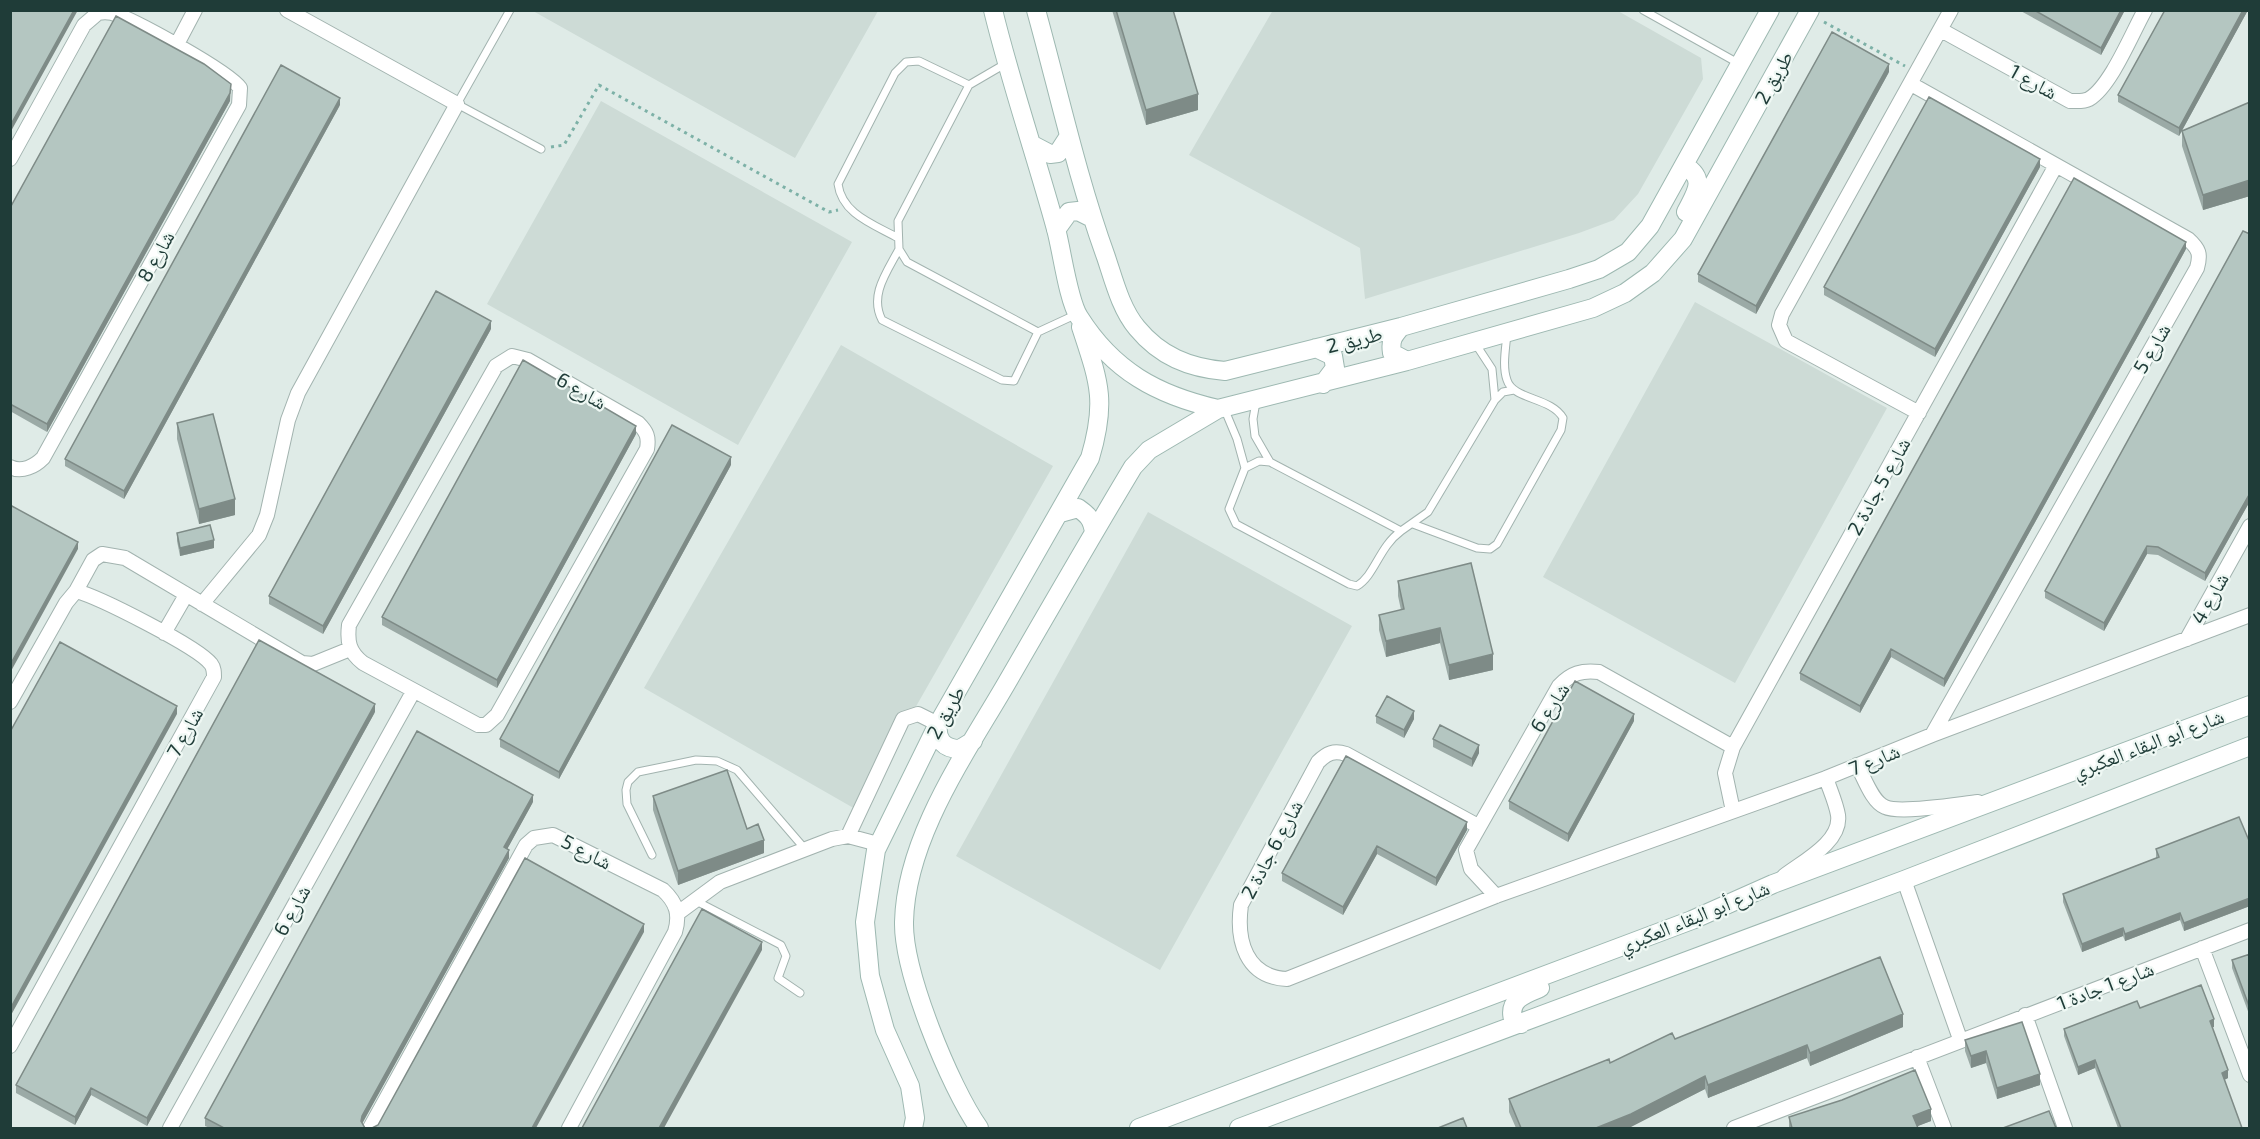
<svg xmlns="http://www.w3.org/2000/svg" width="2260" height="1139" viewBox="0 0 2260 1139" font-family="'Exo 2','Noto Naskh Arabic',sans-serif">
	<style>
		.built { fill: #cddbd6 }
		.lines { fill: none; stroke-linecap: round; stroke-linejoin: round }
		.lane-casing { stroke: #a2b3af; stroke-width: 9 }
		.street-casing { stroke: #a2b3af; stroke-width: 16 }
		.secondary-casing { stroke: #9db8b1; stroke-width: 20 }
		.path { stroke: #7db1a7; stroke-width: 3; stroke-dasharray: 3 4.5; stroke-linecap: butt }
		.lane { stroke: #fff; stroke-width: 7 }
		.street { stroke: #fff; stroke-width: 14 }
		.secondary { stroke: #fff; stroke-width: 18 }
		.wall { fill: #9baaa6 }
		.shaded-wall { fill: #7e8b87 }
		.building { fill: #b4c6c1; stroke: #7e8b87; stroke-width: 1.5 }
		.labels { text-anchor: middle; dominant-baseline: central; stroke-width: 4.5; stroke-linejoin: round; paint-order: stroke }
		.street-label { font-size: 20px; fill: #1f3c38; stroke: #eff8f4 }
	</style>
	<rect width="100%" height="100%" fill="#dfebe7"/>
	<path class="built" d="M1273,10L1618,11L1701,58L1703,79L1638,194L1614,220L1579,233L1365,299L1360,248L1189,155Z
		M533,11H878L795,158Z
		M601,101L852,242L738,445L487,304Z
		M1695,302L1887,408L1735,683L1543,577Z
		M841,345L1053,466L857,810L644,688Z
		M1148,512L1352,626L1160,970L956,856Z"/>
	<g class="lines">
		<defs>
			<path id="lane" d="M510,10L457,104L541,149
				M1643,10L1738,63
				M1005,64L969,85L898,221L899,249L907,262L1038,332L1077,314
				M898,238C873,224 842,214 838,184L895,73L906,62L919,61L969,85
				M899,249C887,272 869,295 882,320L1002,380L1014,381L1038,332
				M1495,400L1503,392L1514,390
				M1256,402L1253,419L1255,436L1270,462L1401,531L1428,512L1495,400L1492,369L1475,343
				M1224,408L1237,439L1245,468L1229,509L1236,524L1349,584L1357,586C1375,575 1379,547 1401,531
				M1245,468L1259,461L1270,462
				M1413,524L1477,548L1490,549L1497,544L1561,430L1563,418C1551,397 1513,400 1507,380C1502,366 1506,347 1507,333
				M652,855L627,804L626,790L628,782L638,772L696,760L717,761L737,770L805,849
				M696,901L781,945L786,956L778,978L800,993"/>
			<path id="street" d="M1941,30L2070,101C2077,101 2083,102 2089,99C2111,86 2132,33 2145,10
				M176,46L195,10
				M1911,84L2188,239C2199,249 2201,254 2197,268L1932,735
				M10,159L84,25L98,13C103,12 107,12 112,13C133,19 229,72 240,88L239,105L43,458C35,466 22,473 10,467
				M512,356L528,360L638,423C647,432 649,437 647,449L497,715L486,725H478L363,663C349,652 347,642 349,625L496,366Z
				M1919,413L1786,341L1779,325L1782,314L1951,10
				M202,604L259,535L267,515L288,420L298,393L457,104L287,10
				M164,633L186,595
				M2187,639L2250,526
				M10,702L66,603L76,591L93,560L102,554L125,558L302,663L313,664L350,649
				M1857,765C1864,777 1872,802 1885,807C1900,814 1959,804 1978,802
				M1733,811L1725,773L1733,747L2055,167
				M1478,826L1346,754C1334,750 1327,753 1318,762L1241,905C1236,941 1246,977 1287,979L1496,896L1826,778L1932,735L2250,615
				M848,836L903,719L918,714L938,724
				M1784,876C1802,862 1842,842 1838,815C1836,803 1830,790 1826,778
				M1904,880L1960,1039
				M1496,896L1471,869L1466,850L1559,686C1571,673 1582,670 1599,672L1733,747
				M678,913L720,882L832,839L848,836L878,844
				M2202,948L2250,1075
				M2025,1015L2065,1128
				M10,1046L214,677C214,672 214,668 211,664C198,647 99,597 76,591
				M1917,1057L1944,1128
				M170,1128L413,692
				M370,1128L526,845L534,838L553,835L663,890C677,903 680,915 675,932L569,1128
				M1734,1128L2250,930"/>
			<path id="secondary" d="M993,10C1011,84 1036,156 1056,229C1062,251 1068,300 1079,317C1113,371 1157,395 1218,409L1407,361L1593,308L1625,293L1653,273L1683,239L1810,10
				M1036,10C1059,93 1077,177 1106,257C1114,281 1121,309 1137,328C1160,356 1189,368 1225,371L1401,327L1569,279L1599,269L1628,252L1650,226L1770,10
				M1031,144L1050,154L1058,153L1069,136
				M1684,165C1707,179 1696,192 1686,212
				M1056,230L1069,212L1078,211L1092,218
				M1401,327C1393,336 1390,340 1392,353L1407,361
				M1316,348L1333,356L1335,368L1323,384
				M1060,513L1078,508C1088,515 1092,519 1094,532
				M938,724C936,740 944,749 960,749L973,741
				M1521,1024L1513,1019C1508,1000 1525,994 1540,988
				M913,1128L915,1118L910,1086L885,1030L870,976L865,922L876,850L938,724L1090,458C1107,401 1099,382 1081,327
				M979,1128C950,1087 903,972 904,922C906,836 967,752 1009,679C1050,608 1091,537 1133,467L1149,450L1218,409
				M1139,1128L1692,920L1773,884L2250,705
				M1239,1128L1904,880L2250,746"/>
		</defs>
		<use href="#lane" class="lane-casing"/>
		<use href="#street" class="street-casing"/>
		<use href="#secondary" class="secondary-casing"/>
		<path class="path" d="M1824,22L1905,66
			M551,147L564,145L599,85L829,212L838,210"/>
		<use href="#lane" class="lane"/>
		<use href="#street" class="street"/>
		<use href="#secondary" class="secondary"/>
	</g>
	<path class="wall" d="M1112,10H1173L1198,110L1146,125Z
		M2019,10H2125L2101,55Z
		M2248,10L2179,136L2118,102V95Z
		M1889,72L1756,314L1698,282V274Z
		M230,101L47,432L10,411V208Z
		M2250,102V196L2203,210L2182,146V131Z
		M340,105L124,499L65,466V459Z
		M2040,167L1935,357L1824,295V287Z
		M2250,234V501L2205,581L2158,555L2147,554L2104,631L2045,598V591Z
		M2186,249L1944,687L1891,657L1860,713L1800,680V673Z
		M491,329L323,634L269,604V596Z
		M177,423L235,515L199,524L177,439Z
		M636,434L497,688L382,625V617Z
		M731,465L559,779L500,747V739Z
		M177,533L214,548L180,556L177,541Z
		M1398,581L1493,670L1449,680L1440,643L1386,657L1379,630V615L1401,610L1398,596Z
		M375,712L147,1126L91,1095L75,1125L16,1093V1085Z
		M1376,716L1414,719L1404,738L1376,723Z
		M1634,721L1568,842L1509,809V801Z
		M1433,739L1479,753L1472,767L1433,747Z
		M1346,756L1467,830L1436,886L1377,854L1343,915L1282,881V873Z
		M653,796L747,829L764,853L678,885L653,810Z
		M533,802L507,849L509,858L362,1123L365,1128H368H210L205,1126V1118Z
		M2250,843V906L2184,931L2180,920L2125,941L2123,936L2082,952L2063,902V894L2156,858V849Z
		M2250,954L2249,1014L2232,968V960Z
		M2140,1008L2214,1027H2212L2228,1078L2224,1080L2242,1128H2118L2095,1068L2078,1075L2064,1036V1029Z
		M1903,1027L1810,1066L1807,1058L1708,1098L1705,1089L1627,1128H1516L1509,1112V1099L1675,1039Z
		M1965,1040L2040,1085L1997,1099L1986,1063L1971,1068L1965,1051Z
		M1789,1117L1931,1121L1917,1126L1918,1128H1789Z"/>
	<path class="shaded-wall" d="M74,10H78L10,133V126Z
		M2121,10H2125L2101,55V48Z
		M2243,10H2248L2179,136V128Z
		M1889,64V72L1756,314V306Z
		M231,84L230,101L47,432V424Z
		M1198,94V110L1146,125V110Z
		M340,98V105L124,499V491Z
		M2040,159V167L1935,357V349Z
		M2250,180V196L2203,210V195Z
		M2186,242V249L1944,687V679Z
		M491,321V329L323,634V626Z
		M636,426V434L497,688V680Z
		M731,457V465L559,779V772Z
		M2250,493V501L2205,581V573Z
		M235,499V515L199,524V509Z
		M214,540V548L180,556V548Z
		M78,542V549L10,673V665Z
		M2147,546V554L2104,631V623Z
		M1440,628V643L1386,657V641Z
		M1891,649V657L1860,713V706Z
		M1493,654V670L1449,680V665Z
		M375,704V712L147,1126V1118Z
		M177,706V714L10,1017V1009Z
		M1414,711V719L1404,738V730Z
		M1634,714V721L1568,842V834Z
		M1479,745V753L1472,767V759Z
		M533,795V802L504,855V847Z
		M1467,822V830L1436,886V878Z
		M764,840V853L678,885V871Z
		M1377,846V854L1343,915V907Z
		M509,850V858L362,1124L361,1121L362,1116Z
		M2250,898V906L2184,931V923Z
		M2180,913V920L2125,941V934Z
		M644,924V932L536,1128H532Z
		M2123,928V936L2082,952V944Z
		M762,942V950L664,1128H659Z
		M1903,1014V1027L1810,1066V1053Z
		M2214,1019V1027L2210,1028V1021Z
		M1807,1045V1058L1708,1098V1085Z
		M1986,1051V1063L1971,1068V1056Z
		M2095,1060V1068L2078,1075V1067Z
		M2228,1070V1078L2222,1081V1073Z
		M2040,1074V1085L1997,1099V1088Z
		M1705,1076V1089L1631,1127L1627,1128H1596Z
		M91,1088V1095L75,1125V1117Z
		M1931,1109V1121L1913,1128V1116Z"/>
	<path class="building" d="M10,10H74L10,126Z
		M1116,10H1173L1198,94L1146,110Z
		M2034,10H2121L2101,48Z
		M2165,10H2243L2179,128L2118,95Z
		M116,16L204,64L231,84L230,93L47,424L10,404V208Z
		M1832,32L1889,64L1756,306L1698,274Z
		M281,65L340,98L124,491L65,459Z
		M1929,97L2040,159L1935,349L1824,287Z
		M2250,102V180L2203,195L2182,131Z
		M2074,178L2186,242L1944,679L1891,649L1860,706L1800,673Z
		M2243,231L2250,234V493L2205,573L2158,547L2147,546L2104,623L2045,591Z
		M436,291L491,321L323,626L269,596Z
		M523,360L636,426L497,680L382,617Z
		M213,414L235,499L199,509L177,423Z
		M672,425L731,457L559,772L500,739Z
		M10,505L78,542L10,665Z
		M210,525L214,540L180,548L177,533Z
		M1471,563L1493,654L1449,665L1440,628L1386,641L1379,615L1404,609L1398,581Z
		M259,640L375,704L147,1118L91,1088L75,1117L16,1085Z
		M60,642L177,706L10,1009V732Z
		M1575,681L1634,714L1568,834L1509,801Z
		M1387,696L1414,711L1404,730L1376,716Z
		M1440,725L1479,745L1472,759L1433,739Z
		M417,731L533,795L504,847L509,850L362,1116L361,1121L365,1128H368H224L205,1118Z
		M1346,756L1467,822L1436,878L1377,846L1343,907L1282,873Z
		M727,770L747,829L758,824L764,840L678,871L653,796Z
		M2239,817L2250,843V898L2184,923L2180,913L2125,934L2123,928L2082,944L2063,894L2159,857L2156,849Z
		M525,858L644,924L532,1128H372L378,1125Z
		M702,909L762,942L659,1128H582Z
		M2250,954V1006H2249L2232,960Z
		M1880,957L1903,1014L1810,1053L1807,1045L1708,1085L1705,1076L1631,1114L1596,1128H1521L1509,1099L1609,1059L1610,1063L1672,1033L1675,1039Z
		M2201,985L2214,1019L2210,1021L2228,1070L2222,1073L2242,1128H2121L2095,1060L2078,1067L2064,1029L2137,1001L2140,1008Z
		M2022,1022L2040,1074L1997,1088L1986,1051L1971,1056L1965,1040Z
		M1915,1070L1931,1109L1913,1116L1918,1128H1792L1789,1117L1842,1100Z
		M2049,1111L2056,1128H2003Z
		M1463,1118L1467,1128H1438Z"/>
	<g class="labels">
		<g class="street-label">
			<text transform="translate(1773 77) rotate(-61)">طريق 2</text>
			<text transform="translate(2034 81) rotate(29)">شارع 1</text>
			<text transform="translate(155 256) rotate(-61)">شارع 8</text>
			<text transform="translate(1354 339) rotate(-14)">طريق 2</text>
			<text transform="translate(2151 348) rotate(-60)">شارع 5</text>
			<text transform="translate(582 390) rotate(30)">شارع 6</text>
			<text transform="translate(1878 486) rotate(-61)">شارع 5 جادة 2</text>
			<text transform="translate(2209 598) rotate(-61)">شارع 4</text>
			<text transform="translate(1549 707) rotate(-57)">شارع 6</text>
			<text transform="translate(945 712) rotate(-61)">طريق 2</text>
			<text transform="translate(184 732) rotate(-61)">شارع 7</text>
			<text transform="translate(2148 743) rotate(-21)">شارع أبو البقاء العكبري</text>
			<text transform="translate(1874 759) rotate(-22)">شارع 7</text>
			<text transform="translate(1271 849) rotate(-62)">شارع 6 جادة 2</text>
			<text transform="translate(587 851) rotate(27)">شارع 5</text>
			<text transform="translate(291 910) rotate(-61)">شارع 6</text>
			<text transform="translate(1694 916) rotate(-22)">شارع أبو البقاء العكبري</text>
			<text transform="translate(2105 985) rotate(-21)">شارع 1 جادة 1</text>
		</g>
	</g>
	<rect width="2260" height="1139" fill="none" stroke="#1f3c38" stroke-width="24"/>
</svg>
